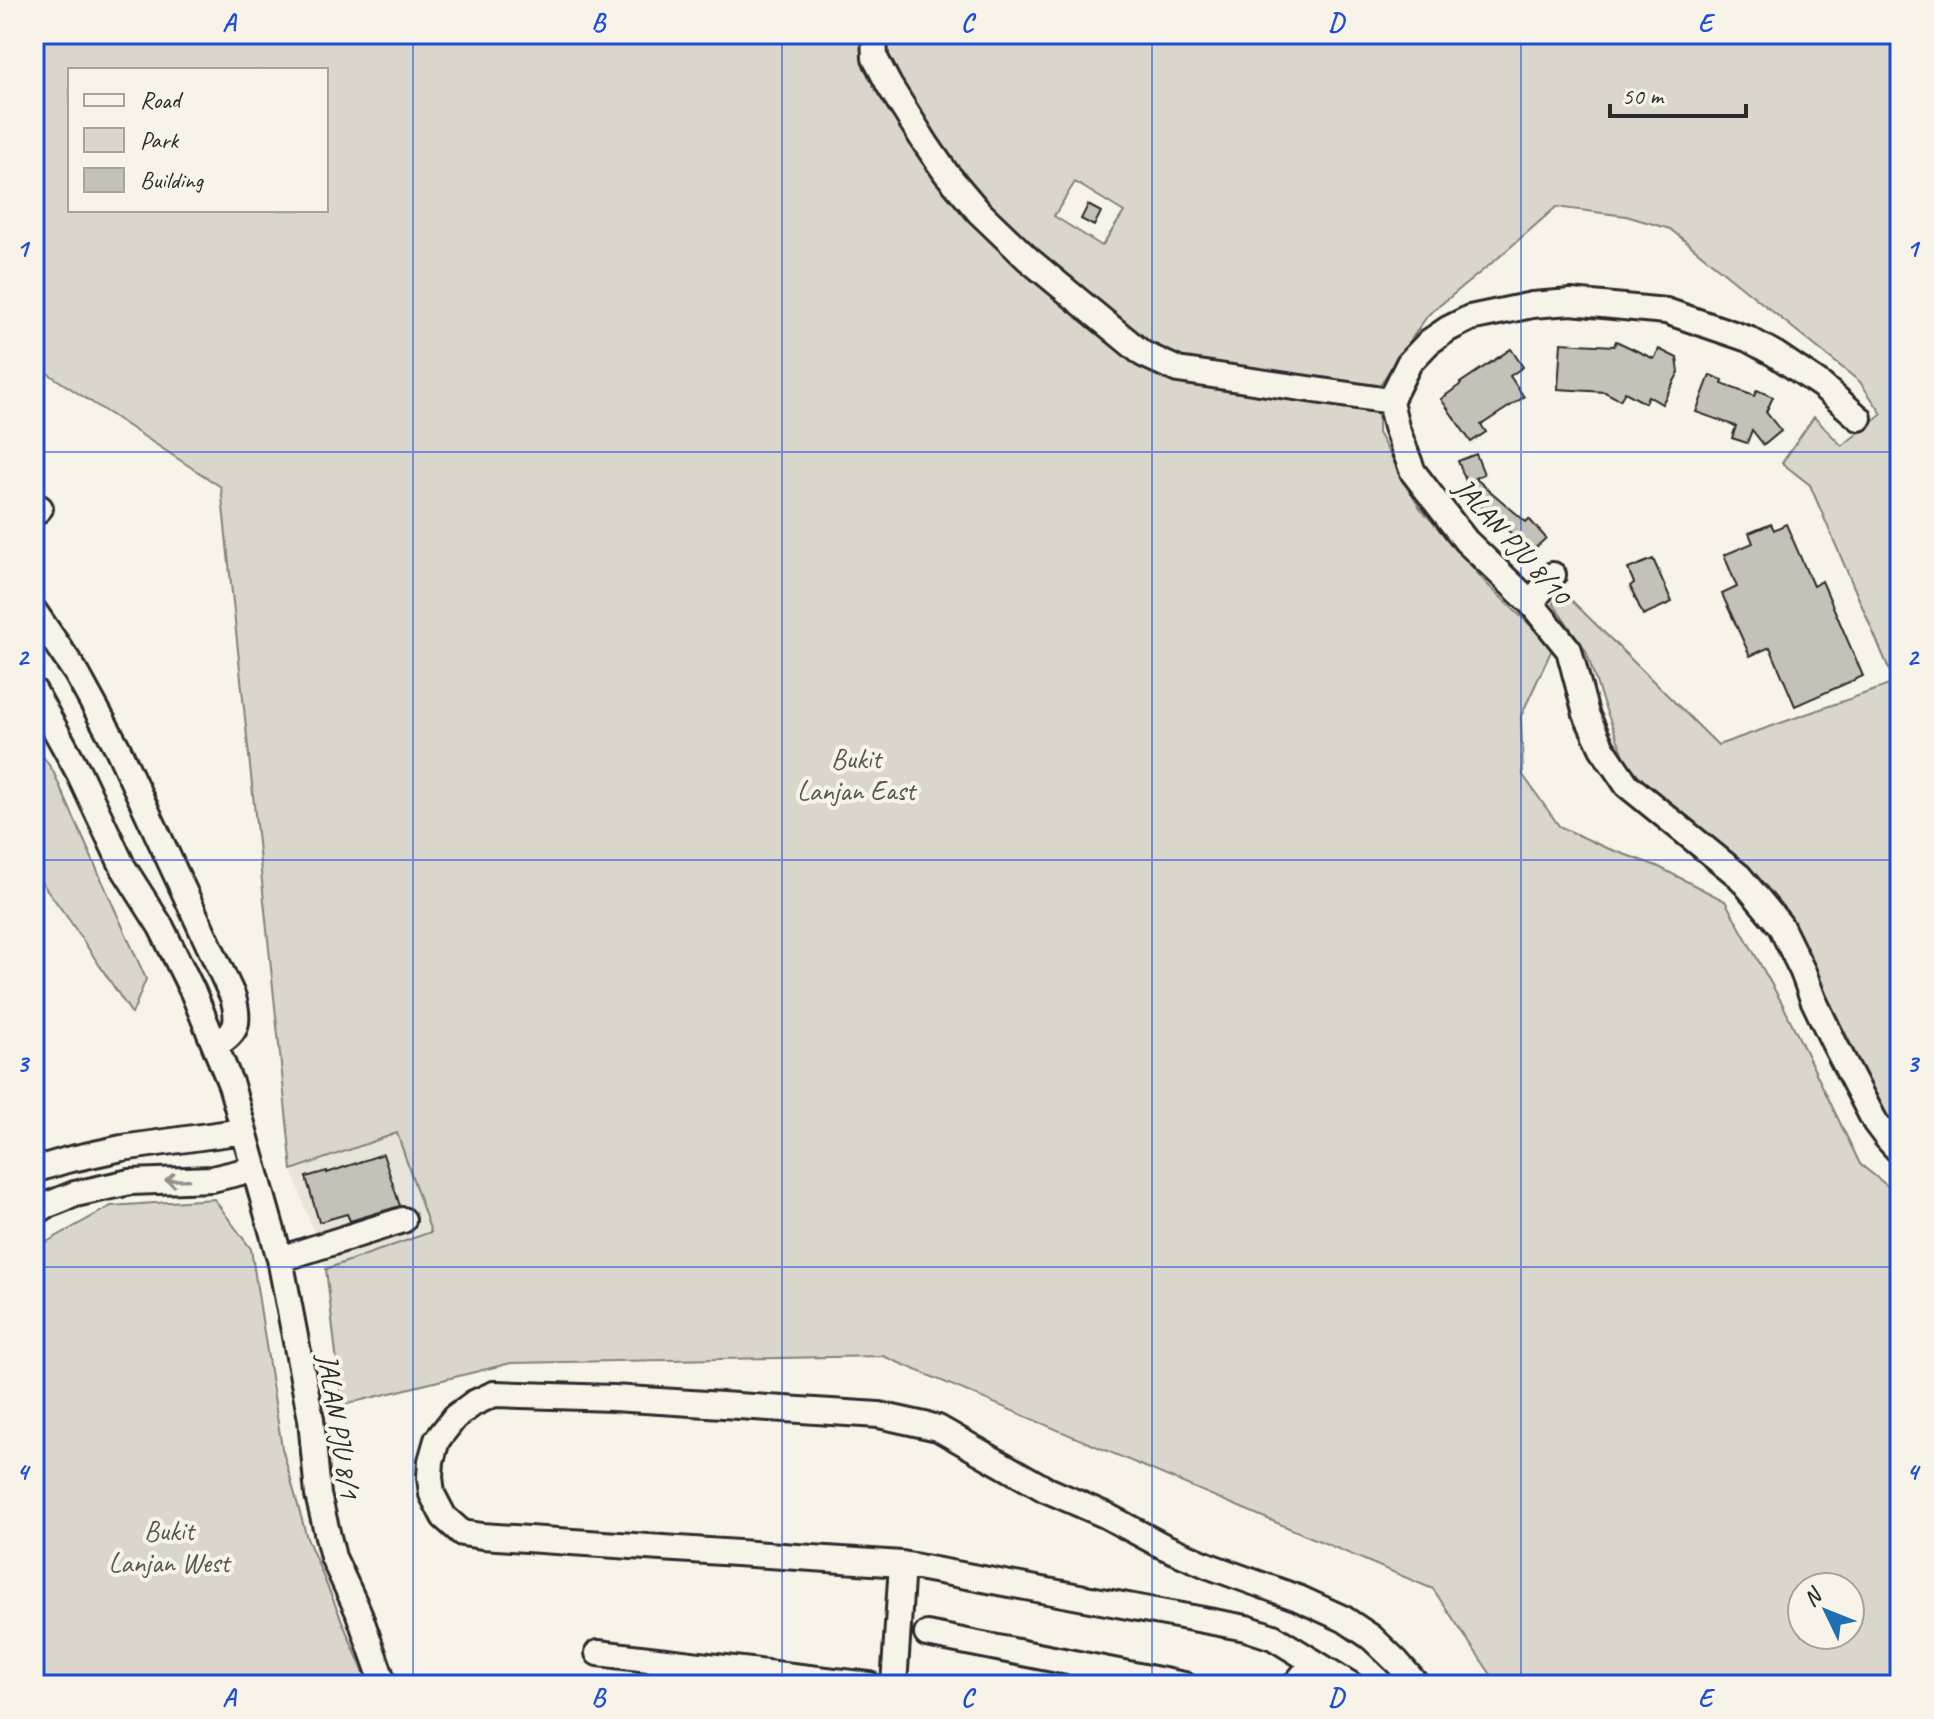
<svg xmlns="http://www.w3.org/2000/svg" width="1934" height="1719" viewBox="0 0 1934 1719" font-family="Caveat,sans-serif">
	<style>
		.built { fill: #e8e4da }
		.green { fill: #dad6cc; stroke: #82807c; stroke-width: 2; fill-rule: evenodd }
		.building { fill: #c4c1b9; stroke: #2b2b2b; stroke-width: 2 }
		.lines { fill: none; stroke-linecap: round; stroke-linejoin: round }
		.minor-casing { stroke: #2b2b2b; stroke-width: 30 }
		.minor { stroke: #f7f3e8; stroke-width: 24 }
		.oneway { stroke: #918f8a }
		.grid { fill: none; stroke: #1d4ed8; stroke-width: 2; stroke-opacity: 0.55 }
		.labels { text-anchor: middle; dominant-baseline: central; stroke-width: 8; stroke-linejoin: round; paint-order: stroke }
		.street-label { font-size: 28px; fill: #2b2b2b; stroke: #f7f3e8 }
		.park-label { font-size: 28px; fill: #575653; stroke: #f7f3e8 }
		.neatline { fill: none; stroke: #1d4ed8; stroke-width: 3 }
		.grid-label { font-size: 26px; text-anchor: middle; font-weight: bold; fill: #1d4ed8 }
	</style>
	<rect width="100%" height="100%" fill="#f7f3e8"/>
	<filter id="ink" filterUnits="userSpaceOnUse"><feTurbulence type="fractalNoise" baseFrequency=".0125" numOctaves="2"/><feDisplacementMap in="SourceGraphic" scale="16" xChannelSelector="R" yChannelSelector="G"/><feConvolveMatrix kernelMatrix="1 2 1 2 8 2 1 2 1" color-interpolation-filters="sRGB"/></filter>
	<g filter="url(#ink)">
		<path class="built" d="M397,1133L431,1232L326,1269L292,1170Z"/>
		<path class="green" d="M34,34H1900V1131L1891,1122L1871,1086L1790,920L1659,797L1627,763L1602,700L1586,651L1553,603L1563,592L1718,745L1895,683L1810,485L1782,463L1814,417L1842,446L1882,414L1860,382L1670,229L1626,216L1556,207L1498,258L1428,315L1379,386L1378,433L1420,508L1487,584L1553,647L1521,716L1523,775L1559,826L1604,847L1657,866L1725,901L1782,1003L1860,1164L1900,1196V1685H1498L1433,1589L883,1356L511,1363L342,1405L326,1269L431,1232L397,1133L292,1170L221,487L47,373L34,385ZM70,70H326V210H70ZM1075,182L1124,212L1102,246L1054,216ZM1802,1587H1850V1635H1802Z
			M34,743L53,771L146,979L132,1014L70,921L34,872Z
			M214,1199L251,1249L282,1448L307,1538L369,1685H34V1249L111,1206Z"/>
		<path class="building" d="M1088,205L1101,212L1094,226L1081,219Z
			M1616,341L1654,359L1659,349L1677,358L1679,372L1662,404L1648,396L1645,403L1625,392L1620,400L1605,392L1558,389L1561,343L1614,346Z
			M1511,349L1523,367L1510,376L1524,397L1481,425L1486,432L1471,442L1441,399L1461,384L1460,383Z
			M1710,375L1723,380L1722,384L1754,396L1757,390L1773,397L1766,412L1781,431L1764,445L1752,430L1747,443L1732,438L1736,426L1696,412Z
			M1476,454L1484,474L1475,478L1526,522L1529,519L1546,538L1528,555L1511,537L1513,535L1473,499L1458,461Z
			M1771,524L1774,530L1786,524L1813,586L1822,581L1863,676L1795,706L1770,647L1750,656L1722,594L1737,587L1724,555L1753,543L1749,533Z
			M1653,559L1672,602L1643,615L1630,586L1634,583L1628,569Z
			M383,1154L400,1206L350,1221L347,1214L319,1222L306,1177L327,1171V1173Z"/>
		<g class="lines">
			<defs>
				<path id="minor" d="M874,34L875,58L889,85L926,144L946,173L979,212L1028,259L1143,354L1178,370L1390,401
					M1859,418L1821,385L1775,354L1748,339L1666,311L1571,302L1532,305L1470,318L1448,329L1429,342L1409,363L1390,401L1396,427L1413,472L1466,541L1531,603L1569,650L1586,714L1602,748L1627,785L1739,876L1780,925L1803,972L1813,999L1834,1043L1875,1122L1887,1138L1900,1152
					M34,514L40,508
					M1531,603L1553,575
					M34,611L77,674L117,747L233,997C240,1022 238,1033 215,1045
					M34,691L79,773L123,867L161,927L193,992L231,1085L280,1259L311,1419L318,1495L333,1557L358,1611L384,1685
					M34,1170L67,1160L122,1148L244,1131
					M34,1214L45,1206L75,1194L130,1182L212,1179L254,1169
					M280,1259L403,1220
					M927,1634L1184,1685
					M598,1653L869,1685
					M894,1685L902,1564
					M1295,1685L1314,1662
					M1351,1685L1273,1637L1246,1628L902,1564L482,1536L462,1533L444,1517L432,1494L430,1477L431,1461L437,1440L455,1417L474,1403L494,1394L613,1398L879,1415L938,1428L1045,1489L1105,1515L1163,1546L1209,1566L1298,1598L1344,1619L1371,1637L1397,1662L1417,1685"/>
			</defs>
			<use href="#minor" class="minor-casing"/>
			<use href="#minor" class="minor"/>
		</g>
		<defs><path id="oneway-shaft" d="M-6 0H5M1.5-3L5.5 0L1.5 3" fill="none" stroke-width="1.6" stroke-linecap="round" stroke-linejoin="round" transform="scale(2)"/></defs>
		<use class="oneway" href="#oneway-shaft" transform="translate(177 1180) rotate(178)"/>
	</g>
	<path class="grid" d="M413,34V1685M782,34V1685M1152,34V1685M1521,34V1685M34,452H1900M34,860H1900M34,1267H1900"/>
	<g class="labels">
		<g class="street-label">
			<text transform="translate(1513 541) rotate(48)">JALAN PJU 8/10</text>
			<text transform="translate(339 1426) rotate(81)">JALAN PJU 8/1</text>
		</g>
		<g class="park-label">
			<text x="856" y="758">Bukit<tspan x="856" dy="32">Lanjan East</tspan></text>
			<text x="169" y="1530">Bukit<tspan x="169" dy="32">Lanjan West</tspan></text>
		</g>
	</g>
	<rect width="1934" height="1719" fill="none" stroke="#f7f3e8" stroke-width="88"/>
	<rect x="68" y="68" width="260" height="144" fill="#f7f3e8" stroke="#a5a39c" stroke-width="2"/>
	<rect x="84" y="94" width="40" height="12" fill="#f7f3e8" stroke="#a5a39c" stroke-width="2"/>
	<text x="140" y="108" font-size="24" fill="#2b2b2b">Road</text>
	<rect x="84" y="128" width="40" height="24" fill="#dad6cc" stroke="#a5a39c" stroke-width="2"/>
	<text x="140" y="148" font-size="24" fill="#2b2b2b">Park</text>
	<rect x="84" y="168" width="40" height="24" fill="#c4c1b9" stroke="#a5a39c" stroke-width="2"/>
	<text x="140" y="188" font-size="24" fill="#2b2b2b">Building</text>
	<g transform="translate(1826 1611) rotate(313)"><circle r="38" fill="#f7f3e8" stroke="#a5a39c" stroke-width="2"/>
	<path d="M0-6L14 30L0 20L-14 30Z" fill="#1f6fb2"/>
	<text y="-12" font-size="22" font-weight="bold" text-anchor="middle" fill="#2b2b2b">N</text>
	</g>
	<path d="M1610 104v12h136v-12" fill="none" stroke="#2b2b2b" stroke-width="4"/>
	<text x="1622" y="104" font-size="24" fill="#2b2b2b" stroke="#f7f3e8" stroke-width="6" paint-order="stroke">50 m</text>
	<rect x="44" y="44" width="1846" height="1631" class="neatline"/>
	<g class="grid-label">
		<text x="229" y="31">A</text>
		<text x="598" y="31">B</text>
		<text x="967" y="31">C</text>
		<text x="1336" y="31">D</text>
		<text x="1705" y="31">E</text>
		<text x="22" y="257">1</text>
		<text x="1912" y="257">1</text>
		<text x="22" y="665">2</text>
		<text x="1912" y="665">2</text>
		<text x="22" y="1072">3</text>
		<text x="1912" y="1072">3</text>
		<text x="22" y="1480">4</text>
		<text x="1912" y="1480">4</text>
		<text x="229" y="1706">A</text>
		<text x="598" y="1706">B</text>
		<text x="967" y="1706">C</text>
		<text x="1336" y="1706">D</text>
		<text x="1705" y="1706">E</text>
	</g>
</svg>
